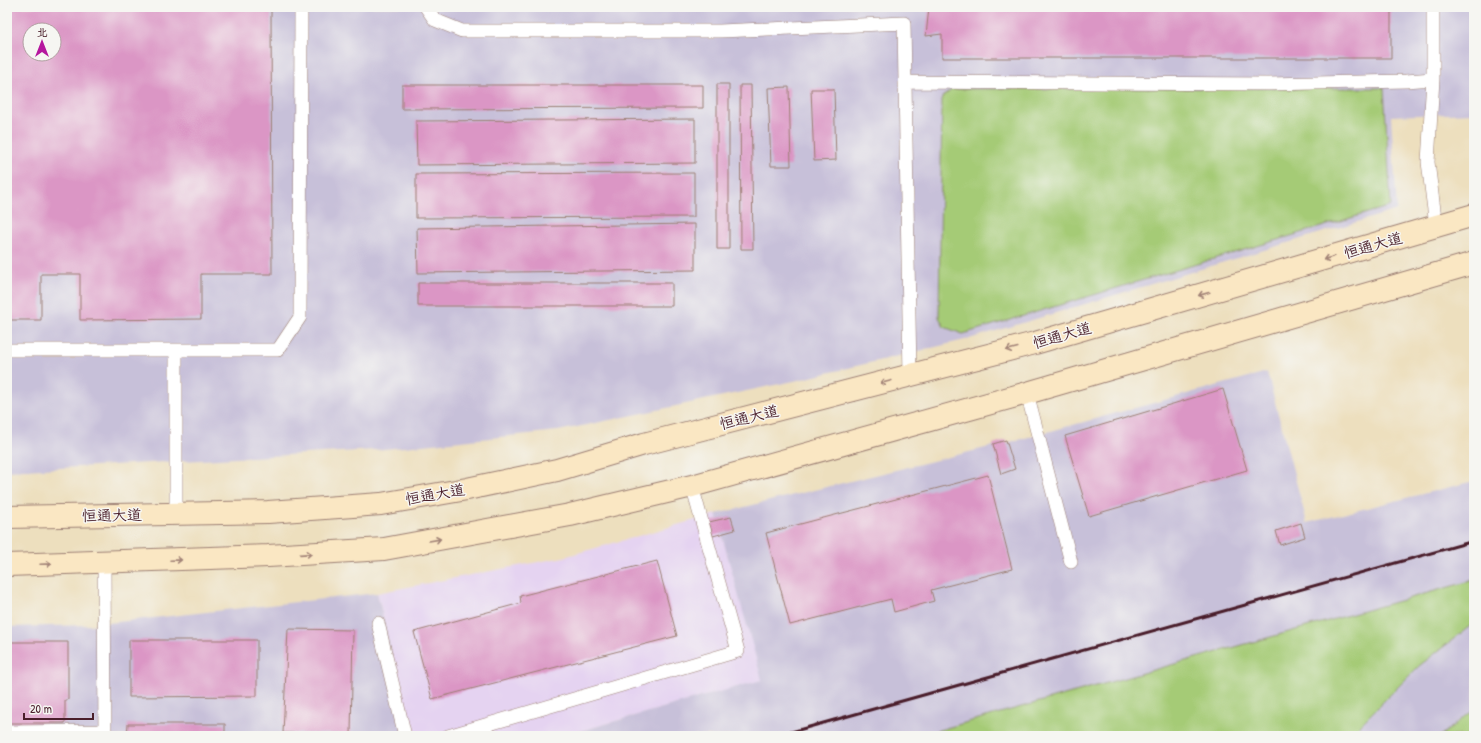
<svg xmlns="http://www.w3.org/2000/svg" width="1481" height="743" viewBox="0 0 1481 743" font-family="'Patrick Hand','LXGW WenKai TC',sans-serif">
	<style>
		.built { fill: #e5d3f1 }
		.industrial { fill: #c7c0d9; fill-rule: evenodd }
		.green { fill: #a5cb76; stroke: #787550 }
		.building { fill: #db96c5; fill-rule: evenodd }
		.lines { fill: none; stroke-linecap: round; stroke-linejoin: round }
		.lane-casing { stroke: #9c7f74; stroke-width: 14 }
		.secondary-casing { stroke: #9c7f74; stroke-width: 24 }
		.lane { stroke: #fff; stroke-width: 13 }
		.secondary { stroke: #fae7c3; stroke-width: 22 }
		.rail { stroke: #4a1f2b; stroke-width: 3 }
		.oneway { stroke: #a28377 }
		.labels { text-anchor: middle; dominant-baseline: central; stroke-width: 3; stroke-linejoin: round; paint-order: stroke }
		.street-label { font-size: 15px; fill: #4a1f2b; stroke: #f6f6f2 }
	</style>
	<rect width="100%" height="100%" fill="#f6f6f2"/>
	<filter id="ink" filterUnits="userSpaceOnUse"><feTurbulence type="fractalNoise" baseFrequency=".025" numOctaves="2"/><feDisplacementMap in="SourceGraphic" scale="8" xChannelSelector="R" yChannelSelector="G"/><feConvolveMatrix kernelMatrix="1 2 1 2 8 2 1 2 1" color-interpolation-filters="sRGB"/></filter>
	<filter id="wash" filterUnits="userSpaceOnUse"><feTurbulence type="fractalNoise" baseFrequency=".012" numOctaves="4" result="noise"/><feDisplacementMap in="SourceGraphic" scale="16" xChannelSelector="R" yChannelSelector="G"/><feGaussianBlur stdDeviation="0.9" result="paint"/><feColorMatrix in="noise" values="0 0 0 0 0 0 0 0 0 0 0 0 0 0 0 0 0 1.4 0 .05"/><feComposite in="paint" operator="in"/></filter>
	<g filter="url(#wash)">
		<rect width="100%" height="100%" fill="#eddfbe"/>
		<path class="built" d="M716,514L763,680L563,736H412L377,593L564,557Z"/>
		<path class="industrial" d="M7,7H1474V113L1391,116L1397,210L969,339L794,381L558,431L375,450L7,471ZM30,30H54V54H30Z
			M1267,372L1307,523L1474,481V736H563L762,680L716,514L1014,441Z
			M377,593L412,736H7V627L90,625Z"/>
		<path class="green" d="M1384,88L1391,206L963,334L944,327L939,317L942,97L953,89Z
			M1474,580V623L1419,666L1349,736H918Z
			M1474,710V736H1440Z"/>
		<g id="blocks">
			<path class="building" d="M7,7H271L272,274H201V319L80,320V274H41V320H7ZM30,30H54V54H30Z
				M929,7H1391V58H942V34L926,36Z
				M717,84H729V249H717Z
				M402,85H703V108L402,109Z
				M740,85H751L753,249H741Z
				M789,87L791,166H771L768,88Z
				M811,89H834L836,160L814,161Z
				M695,119V163L417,165L416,121Z
				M694,173V217L416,218V174Z
				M695,224V270L418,273L417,228Z
				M418,283H672V306H418Z
				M1223,389L1247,470L1089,516L1065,436Z
				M1006,440L1015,469L1001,474L993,444Z
				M988,475L1012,569L931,590L934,601L894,612L891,599L790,625L766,533Z
				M731,517L735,530L713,536L709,522Z
				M1301,523L1305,537L1280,545L1276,531Z
				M657,561L677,636L432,699L414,632L521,603L520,596Z
				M288,629L353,630L351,734L283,733Z
				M129,640H257V696L129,697Z
				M7,642H68V700H65V723H7Z
				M128,724H225V736H127Z"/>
		</g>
	</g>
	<g filter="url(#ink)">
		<use href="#blocks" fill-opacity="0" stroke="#9c7f74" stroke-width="1"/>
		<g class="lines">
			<defs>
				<path id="lane" d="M426,7L435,20L462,31H720L904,23L910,376
					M1433,7V79L1428,162L1436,226
					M905,82L1269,84L1406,81L1433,79
					M7,350H278L300,317L301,7
					M176,350V513
					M1027,393L1071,562
					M104,562L105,736
					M378,623L405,736
					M7,732L105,731
					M448,736L738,651L692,486"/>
				<path id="secondary" d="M7,517L268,512L381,504L467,489L557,470L644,444L1035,343L1474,215
					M7,565L268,556L384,549L570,515L692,486L1027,393L1474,263"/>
			</defs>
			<use href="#lane" class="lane-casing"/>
			<use href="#secondary" class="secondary-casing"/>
			<use href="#lane" class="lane"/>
			<use href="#secondary" class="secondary"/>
			<path class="rail" d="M777,736L1474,541"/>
		</g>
		<defs><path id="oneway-shaft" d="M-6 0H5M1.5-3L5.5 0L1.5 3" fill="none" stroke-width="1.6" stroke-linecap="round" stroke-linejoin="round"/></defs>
		<g class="oneway">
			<use href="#oneway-shaft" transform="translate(1329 258) rotate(164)"/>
			<use href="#oneway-shaft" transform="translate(1204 294) rotate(164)"/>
			<use href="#oneway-shaft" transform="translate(1012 349) rotate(165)"/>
			<use href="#oneway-shaft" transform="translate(886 382) rotate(166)"/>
			<use href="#oneway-shaft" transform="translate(435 540) rotate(-10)"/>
			<use href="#oneway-shaft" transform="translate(306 554) rotate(-4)"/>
			<use href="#oneway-shaft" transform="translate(176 560) rotate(-2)"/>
			<use href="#oneway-shaft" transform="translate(46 564) rotate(-2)"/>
		</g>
	</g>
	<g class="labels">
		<g class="street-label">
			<text transform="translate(1373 245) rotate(-16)">恒通大道</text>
			<text transform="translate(1062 335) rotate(-16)">恒通大道</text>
			<text transform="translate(749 417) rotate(-14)">恒通大道</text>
			<text transform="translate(435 494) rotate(-10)">恒通大道</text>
			<text transform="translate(112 515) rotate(-1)">恒通大道</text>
		</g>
	</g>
	<rect width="1481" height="743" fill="none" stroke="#f6f6f2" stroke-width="24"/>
	<g transform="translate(42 42)"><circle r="19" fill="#f6f6f2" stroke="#b1a0a2"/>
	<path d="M0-3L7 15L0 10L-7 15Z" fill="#b5179e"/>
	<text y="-6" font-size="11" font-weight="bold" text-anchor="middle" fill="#4a1f2b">北</text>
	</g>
	<path d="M24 713v6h69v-6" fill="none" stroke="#4a1f2b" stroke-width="2"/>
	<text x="30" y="713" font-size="12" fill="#4a1f2b" stroke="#f6f6f2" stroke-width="3" paint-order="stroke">20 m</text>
</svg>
